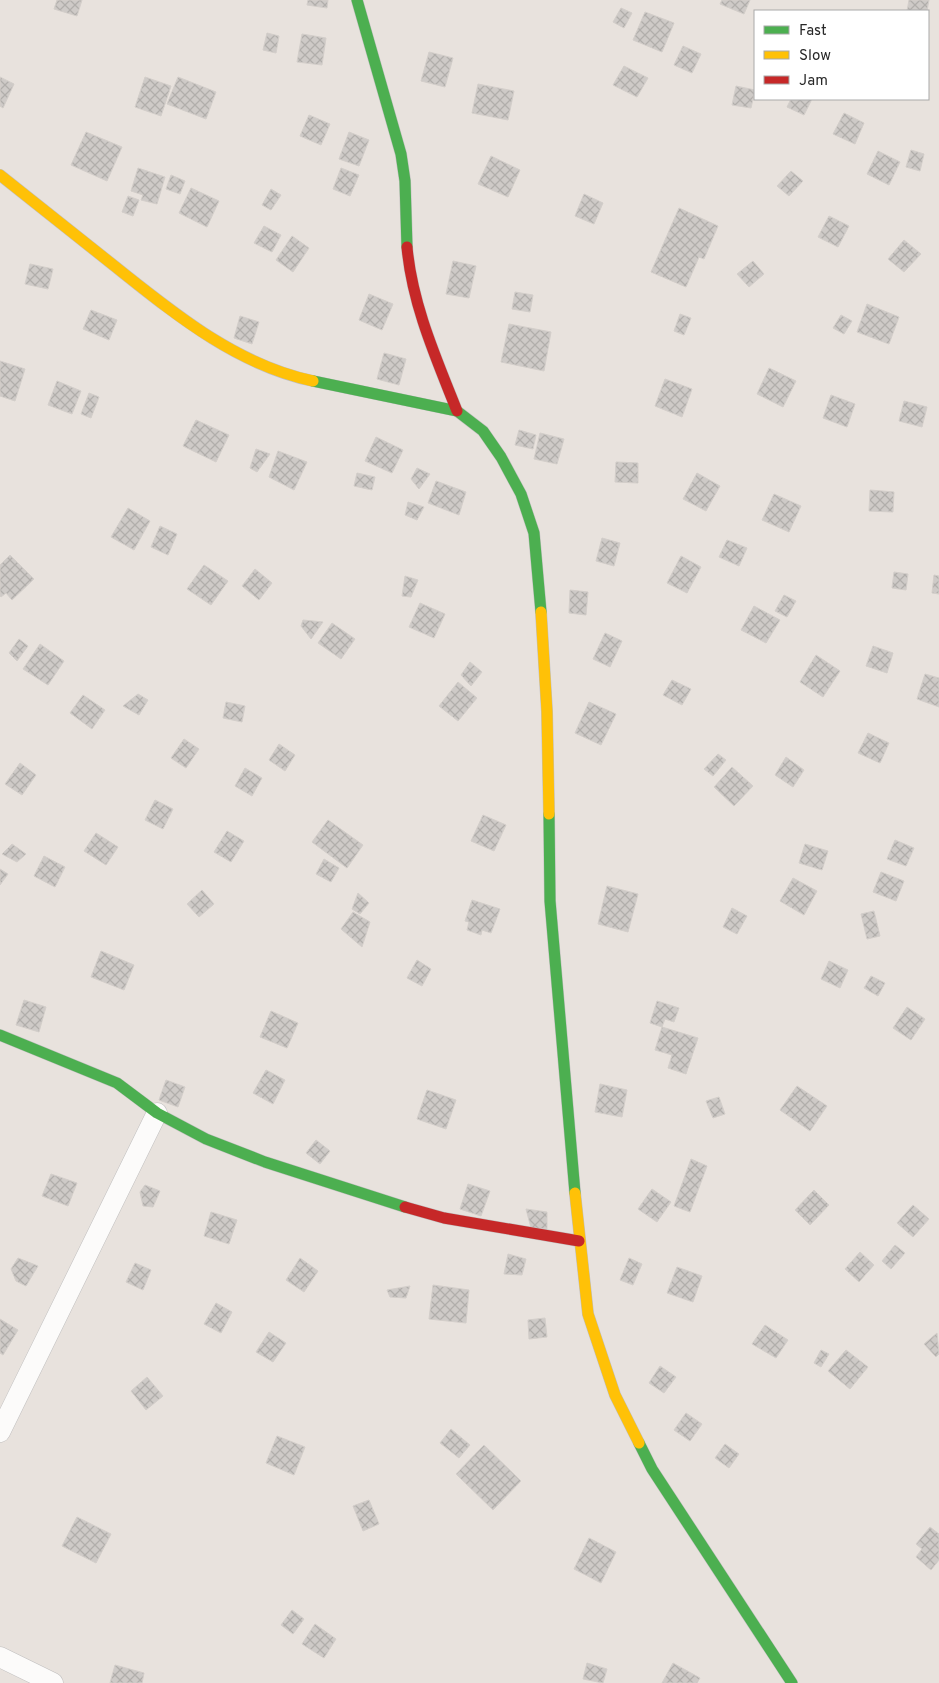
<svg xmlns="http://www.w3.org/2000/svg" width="939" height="1683" viewBox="0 0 939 1683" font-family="Overpass,sans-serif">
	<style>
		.building { fill: url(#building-cross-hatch); stroke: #d3ceca }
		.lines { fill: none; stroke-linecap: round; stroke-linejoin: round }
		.street-casing { stroke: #c0bfbf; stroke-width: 21 }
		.fast-casing { stroke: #c0bfbf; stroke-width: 12 }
		.slow-casing { stroke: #c0bfbf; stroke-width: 12 }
		.jam-casing { stroke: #c0bfbf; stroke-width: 12 }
		.street { stroke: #fcfbfa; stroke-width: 20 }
		.fast { stroke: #4caf50; stroke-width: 11 }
		.slow { stroke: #ffc107; stroke-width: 11 }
		.jam { stroke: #c62828; stroke-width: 11 }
	</style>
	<defs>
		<pattern id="building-cross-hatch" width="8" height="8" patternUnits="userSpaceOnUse" patternTransform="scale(1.25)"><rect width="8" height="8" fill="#cecac7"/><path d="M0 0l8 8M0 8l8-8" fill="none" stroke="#b1aeab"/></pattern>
	</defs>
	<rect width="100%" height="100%" fill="#e8e2dd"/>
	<path class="building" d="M57,0H82L77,16L54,9Z
		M308,0H328L327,8L307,5Z
		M722,0H750L744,14L720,4Z
		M909,0H929L927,11H907Z
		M621,8L632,13L624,28L613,22Z
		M645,12L674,23L662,52L633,40Z
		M267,33L279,36L276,53L263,50Z
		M302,34L326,38L322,65L297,62Z
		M683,46L701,54L692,73L674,65Z
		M429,52L453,58L445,87L421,81Z
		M624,66L648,78L637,97L613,85Z
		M0,77L14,84L3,108L0,106Z
		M145,77L171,86L161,116L135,107Z
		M178,77L216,92L206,119L167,104Z
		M478,84L514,91L508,120L472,113Z
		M736,86L755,90L751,108L732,105Z
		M791,99H812L804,115L787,107Z
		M844,113L864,123L855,144L833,134Z
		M309,115L330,124L321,145L300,136Z
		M86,132L122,147L107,181L71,165Z
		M349,132L369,140L359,166L339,159Z
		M911,150L924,154L920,171L906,167Z
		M878,151L900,162L889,185L867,174Z
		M491,156L520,170L508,197L478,184Z
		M138,168L165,177L157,204L141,200L143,195L131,191Z
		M341,168L359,175L350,196L333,189Z
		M791,171L803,181L789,196L777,186Z
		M171,175L185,181L180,194L166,189Z
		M191,188L219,201L207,227L179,213Z
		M271,189L281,195L271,210L262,205Z
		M584,194L603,203L594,224L575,216Z
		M128,196L139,200L133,216L122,212Z
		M679,208L718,226L704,259L699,257L686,287L651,272Z
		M829,216L849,226L838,247L818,237Z
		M264,226L281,235L272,252L254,243Z
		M292,236L309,248L293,272L276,260Z
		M904,240L921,254L904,272L888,259Z
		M453,261L476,266L469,298L446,294Z
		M753,261L764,274L749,287L737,274Z
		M30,264L53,269L48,289L25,284Z
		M515,292L533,295L530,312L512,309Z
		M369,294L393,304L382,330L359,320Z
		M867,304L899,317L889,344L857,332Z
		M91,310L117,320L109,340L83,329Z
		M680,314L691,318L684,335L674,331Z
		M841,315L852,321L844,334L833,328Z
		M240,316L259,322L252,344L234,338Z
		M509,324L551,332L544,371L501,362Z
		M384,353L406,359L399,385L377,379Z
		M0,361L25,369L15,401L0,396Z
		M769,368L796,381L783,407L757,394Z
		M665,379L692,389L682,417L655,406Z
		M57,381L81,391L72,414L48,405Z
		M89,393L99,397L91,418L81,414Z
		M831,395L855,404L847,427L823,418Z
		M904,401L927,407L922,427L899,421Z
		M196,420L229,435L216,462L183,446Z
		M519,430L536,435L533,449L515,445Z
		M540,433L564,439L557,464L534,459Z
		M376,437L403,450L392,473L365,461Z
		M256,449L270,454L257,472L250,468Z
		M278,451L307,462L294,490L269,477Z
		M616,462L638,463V483L615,482Z
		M417,468L430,474L419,489L411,479Z
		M357,473L375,477L372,490L354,486Z
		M697,473L720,486L706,511L683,499Z
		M436,481L466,492L459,515L428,503Z
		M870,490L894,492L893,512L869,511Z
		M774,494L801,506L789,532L762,520Z
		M408,502L424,507L417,520L405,515Z
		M128,508L150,521L134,550L111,537Z
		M160,526L177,534L168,555L151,547Z
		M602,538L620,543L614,566L596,561Z
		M727,540L747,548L739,566L719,557Z
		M10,555L34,579L12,600L6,593L1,597L0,596V565Z
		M681,556L701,567L687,593L667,583Z
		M204,565L228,581L211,605L187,589Z
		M255,569L272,583L259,600L242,586Z
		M894,572L908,574L906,590L892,588Z
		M934,575L939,576V594L932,593Z
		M405,576L418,580L411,597L402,596Z
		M570,590L588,592L586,615L569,613Z
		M784,595L796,601L787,617L775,611Z
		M420,603L445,614L434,638L409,627Z
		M754,606L780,620L766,643L741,630Z
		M303,620L323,622L311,639L301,626Z
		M332,623L355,639L341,659L318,643Z
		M605,633L622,641L610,667L593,659Z
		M19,639L28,646L17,661L9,653Z
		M40,644L64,661L48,685L23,669Z
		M873,646L893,653L887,673L866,666Z
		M816,655L840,671L823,697L800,682Z
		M470,662L482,672L471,686L461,675Z
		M925,674L939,678V707L917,699Z
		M672,680L691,689L682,705L663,695Z
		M458,682L477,698L458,721L439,706Z
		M138,694L148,700L139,715L123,706Z
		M83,695L105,710L92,729L70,713Z
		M226,702L245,706L242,722L223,718Z
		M589,702L616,714L601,745L575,733Z
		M868,733L889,743L880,763L858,753Z
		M184,739L199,749L186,768L171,758Z
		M279,744L295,755L285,771L269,760Z
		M718,754L726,760L713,776L704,769Z
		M786,757L804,770L793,787L775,775Z
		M20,763L36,775L22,795L5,784Z
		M732,767L753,786L734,806L714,787Z
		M245,768L262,778L252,796L235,786Z
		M155,800L173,809L163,829L145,820Z
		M483,815L506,825L494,851L471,841Z
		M328,820L363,845L347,868L312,842Z
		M227,831L244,841L231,862L214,852Z
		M96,833L118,847L106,865L84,851Z
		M895,840L914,848L906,866L887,859Z
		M12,844L26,854L17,862L2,854Z
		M805,844L828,851L822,870L799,863Z
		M44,856L65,867L55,887L34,876Z
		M324,859L339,868L331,882L316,874Z
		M0,869L8,874L0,885Z
		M881,872L904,881L896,901L873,892Z
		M793,878L817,891L804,915L780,901Z
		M607,886L638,894L628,932L598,924Z
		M202,890L214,904L199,917L187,904Z
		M358,893L369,903L360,914L352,909Z
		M472,900L500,909L491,933L482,930L481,935L467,930L469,922L465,921Z
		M732,908L747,916L737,934L723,927Z
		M874,911L880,936L867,939L861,914Z
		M353,912L370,922L362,947L341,929Z
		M101,951L134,965L124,990L91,977Z
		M417,960L431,969L422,986L407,978Z
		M829,961L848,970L840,988L821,979Z
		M871,976L885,983L878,996L864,988Z
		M24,1000L46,1007L39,1032L16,1025Z
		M657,1001L679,1008L674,1022L665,1019L662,1027L650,1023Z
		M907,1007L925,1019L911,1040L893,1028Z
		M271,1011L298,1023L287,1048L260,1037Z
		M662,1027L698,1038L686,1074L668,1068L672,1055L655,1050Z
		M266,1070L285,1080L273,1104L253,1093Z
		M166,1080L185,1087L178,1107L159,1100Z
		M600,1084L627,1090L622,1117L595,1112Z
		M797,1086L827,1106L810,1131L780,1110Z
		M427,1090L456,1100L446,1129L417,1119Z
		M719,1097L725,1114L713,1118L706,1101Z
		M316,1140L330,1151L320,1164L306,1153Z
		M691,1159L707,1166L690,1212L674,1206Z
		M51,1174L77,1183L68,1206L42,1196Z
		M468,1184L490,1191L481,1216L460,1209Z
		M145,1185L160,1191L153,1207L143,1206L140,1192Z
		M652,1189L671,1202L657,1222L638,1209Z
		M814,1190L829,1205L810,1225L795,1210Z
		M913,1205L929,1219L913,1237L897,1223Z
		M526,1209L547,1212V1229L531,1228Z
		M211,1212L237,1220L229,1244L204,1236Z
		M895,1245L905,1253L891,1269L882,1261Z
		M860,1252L874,1265L859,1282L845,1269Z
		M508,1254L526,1259L522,1275L504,1274Z
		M18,1258L38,1266L26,1286L16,1281L11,1269Z
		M300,1258L318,1271L304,1292L286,1280Z
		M629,1258L642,1264L633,1285L620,1280Z
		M135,1263L151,1270L143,1290L126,1282Z
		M677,1267L702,1276L693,1302L667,1293Z
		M433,1285L469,1290L466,1323L429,1319Z
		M410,1286L406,1298L390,1297L387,1290Z
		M216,1303L232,1312L221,1333L204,1324Z
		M545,1318L547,1337L529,1339L528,1320Z
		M0,1319L18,1330L3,1355L0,1353Z
		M765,1325L788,1340L776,1358L752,1344Z
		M269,1332L286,1343L273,1362L256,1352Z
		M937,1333L939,1354L936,1357L924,1344Z
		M821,1350L829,1354L821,1367L814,1363Z
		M846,1350L868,1367L850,1389L828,1371Z
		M660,1366L676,1377L664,1393L649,1383Z
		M147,1377L163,1396L146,1410L131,1391Z
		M686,1413L702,1424L690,1441L674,1430Z
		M451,1429L470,1445L459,1458L440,1443Z
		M277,1436L305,1447L294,1475L266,1463Z
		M725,1444L739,1454L729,1468L715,1458Z
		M484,1445L521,1481L493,1510L456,1474Z
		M369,1500L379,1524L363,1531L353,1506Z
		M77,1517L111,1534L96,1563L62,1546Z
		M930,1527L939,1534V1560L931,1570L916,1557L922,1549L916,1544Z
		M589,1538L616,1552L601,1583L574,1569Z
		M292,1610L304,1619L293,1634L281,1625Z
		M315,1624L336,1639L324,1658L302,1644Z
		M587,1663L607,1669L603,1683L583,1679Z
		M673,1663L700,1678L697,1683H662Z
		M115,1665L144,1673L142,1683H110Z"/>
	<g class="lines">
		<defs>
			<path id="street" d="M0,1432L157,1113
				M0,1657L53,1683"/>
			<path id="fast" d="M357,0L401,154L405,181L407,247
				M313,381L457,411L483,431L501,457L521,494L534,533L541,612
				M549,814L550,901L575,1193
				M0,1035L117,1083L157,1113L206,1139L265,1162L405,1207
				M639,1443L652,1469L792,1683"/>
			<path id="slow" d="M0,175C39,206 78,237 117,268C176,315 237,365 313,381
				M541,612L547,712L549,814
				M575,1193L588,1314L615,1395L639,1443"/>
			<path id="jam" d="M407,247C412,304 436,358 457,411
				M405,1207L444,1218L579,1241"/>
		</defs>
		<use href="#street" class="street-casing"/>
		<use href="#fast" class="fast-casing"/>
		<use href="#slow" class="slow-casing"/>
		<use href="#jam" class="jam-casing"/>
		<use href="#street" class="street"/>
		<use href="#fast" class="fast"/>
		<use href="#slow" class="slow"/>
		<use href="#jam" class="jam"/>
	</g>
	<rect x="754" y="10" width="175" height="90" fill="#ffffff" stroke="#a9a9a9"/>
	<rect x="764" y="26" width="25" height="8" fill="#4caf50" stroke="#a9a9a9"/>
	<text x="799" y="35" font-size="15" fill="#282828">Fast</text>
	<rect x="764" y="51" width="25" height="8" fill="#ffc107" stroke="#a9a9a9"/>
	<text x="799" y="60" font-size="15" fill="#282828">Slow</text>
	<rect x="764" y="76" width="25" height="8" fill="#c62828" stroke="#a9a9a9"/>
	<text x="799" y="85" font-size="15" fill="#282828">Jam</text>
</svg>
